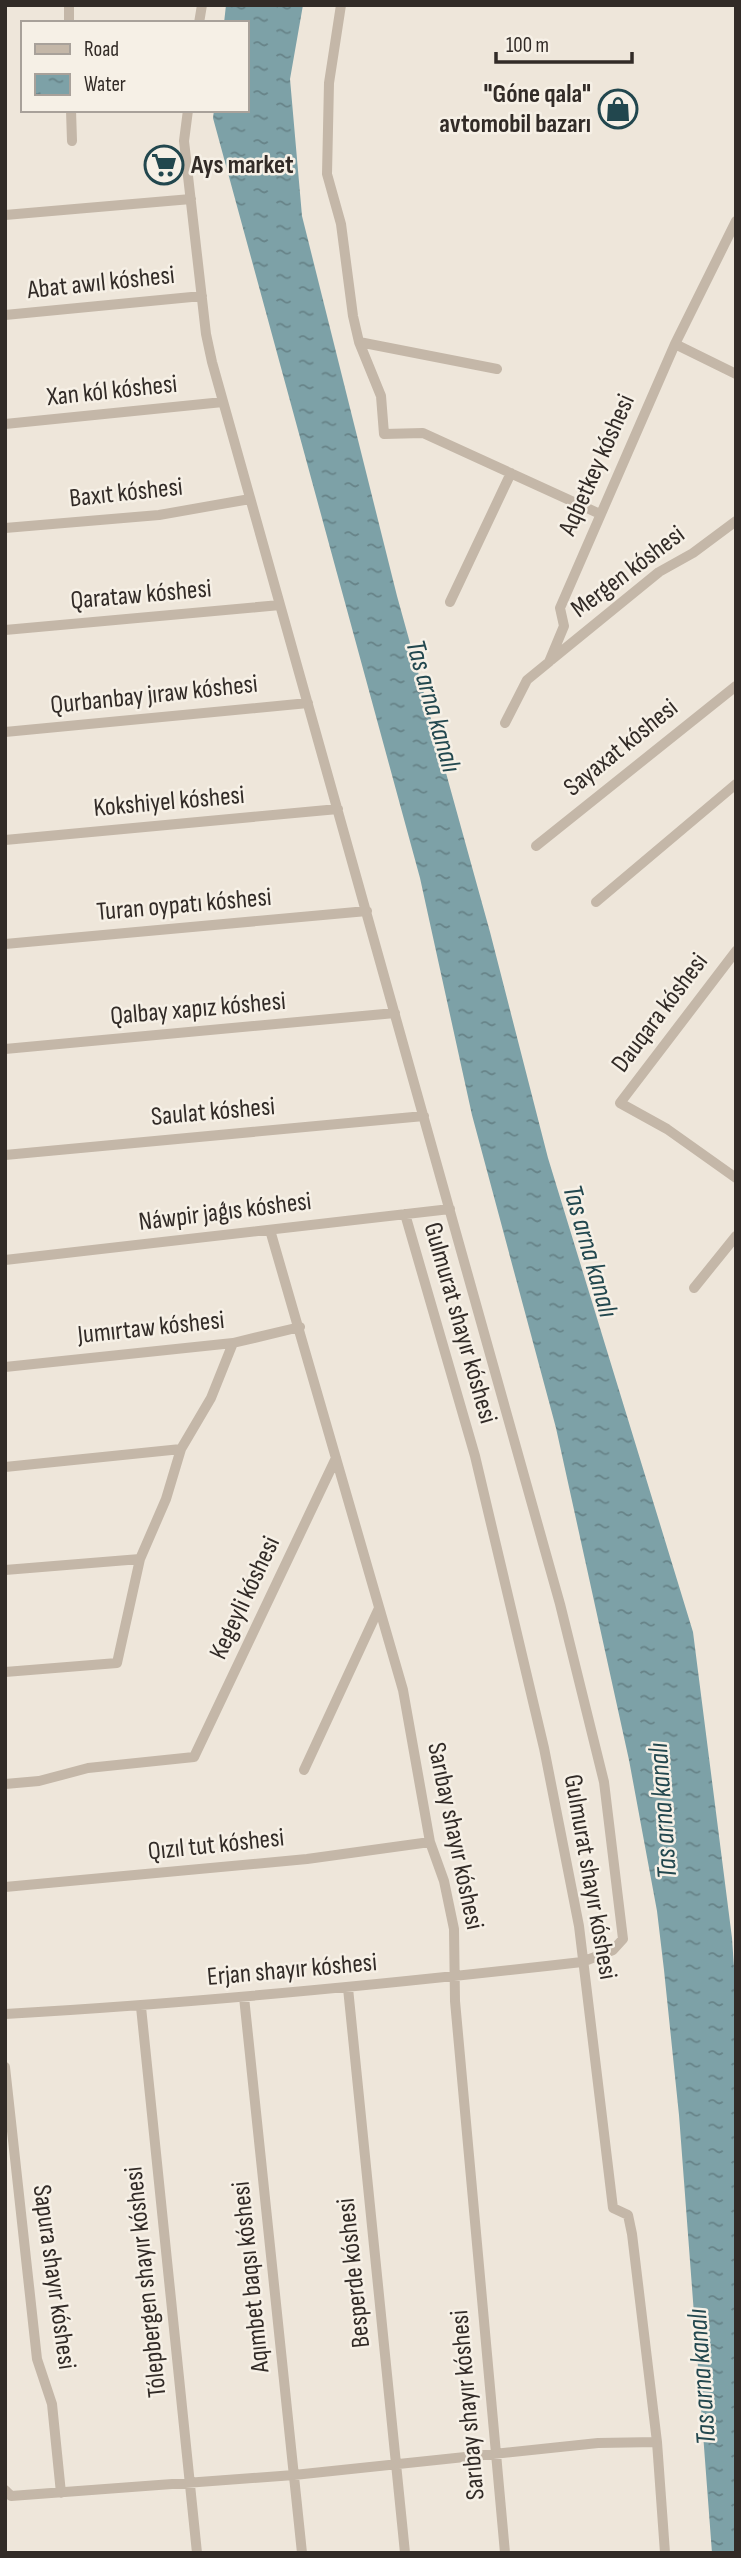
<svg xmlns="http://www.w3.org/2000/svg" width="741" height="2558" viewBox="0 0 741 2558" font-family="'Sofia Sans Condensed',sans-serif">
	<style>
		.water { fill: url(#water-ripples) }
		.lines { fill: none; stroke-linecap: round; stroke-linejoin: round }
		.minor { stroke: #c4b7a8; stroke-width: 10 }
		.labels { text-anchor: middle; dominant-baseline: central; stroke-width: 5; stroke-linejoin: round; paint-order: stroke }
		.poi-label { font-size: 26px; font-weight: bold; fill: #322b27; stroke: #f6f0e6; text-anchor: end }
		.street-label { font-size: 26px; fill: #322b27; stroke: #f6f0e6 }
		.water-label { font-size: 28px; font-style: italic; fill: #22474e; stroke: #f6f0e6 }
	</style>
	<defs>
		<pattern id="water-ripples" width="26" height="14" patternUnits="userSpaceOnUse" patternTransform="scale(1.75)"><rect width="26" height="14" fill="#7da1a7"/><path d="M2 4q2-2 4 0t4 0M15 11q2-2 4 0t4 0" fill="none" stroke="#678388"/></pattern>
	</defs>
	<rect width="100%" height="100%" fill="#eee6da"/>
	<path class="water" d="M226,5H303L290,79L302,216L397,596L490,932L548,1158L693,1632L732,1938L736,1997V2553H712L679,2115L664,1970L657,1911L629,1760L556,1428L472,1115L420,878L213,118L214,110H247V23H224Z"/>
	<g class="lines">
		<path class="minor" d="M69,5V23
			M341,5L329,83L327,174L341,224L353,316L359,342L381,396L384,434L423,433L600,514
			M199,23L202,5
			M71,110L72,141
			M5,215L191,199
			M5,315L202,296
			M359,342L497,369
			M675,344L736,374
			M5,424L223,402
			M5,528L159,515L250,499
			M450,602L511,473
			M5,630L280,605
			M551,660L659,572L693,553L736,521
			M505,723L527,680L549,662L564,626L560,608L675,344L736,221
			M5,732L308,703
			M5,840L338,809
			M536,846L736,686
			M596,902L736,784
			M5,944L367,911
			M736,951L620,1103L667,1129L736,1178
			M5,1049L395,1013
			M5,1155L424,1116
			M405,1214L475,1456L544,1748L579,1926L613,2208L628,2215L632,2234L657,2442L665,2553
			M270,1230L403,1690L430,1842L444,1881L454,1929L455,2001L505,2553
			M5,1260L450,1209
			M694,1288L736,1236
			M5,1367L233,1343L300,1327
			M5,1467L181,1449
			M5,1570L140,1559
			M5,1672L117,1663L140,1559L166,1499L181,1449L211,1398L233,1343
			M304,1770L379,1608
			M5,1784L39,1781L88,1768L194,1757L336,1458
			M5,1887L307,1859L430,1842
			M348,1988L405,2553
			M244,1997L302,2553
			M141,2007L197,2553
			M5,2014C198,2003 390,1984 582,1962L613,1950L623,1939L604,1782L560,1604L212,362L206,334L184,141L188,110
			M5,2067L37,2359L52,2404L61,2493
			M5,2490L11,2496L294,2475L598,2443L657,2442"/>
	</g>
	<defs>
		<symbol id="shop-ring" viewBox="-11 -11 22 22"><circle r="9.5" fill="#f6f0e6" stroke="#22474e" stroke-width="1.5"/><path d="M-5-2.5h2.3a2.7 3.5 0 0 1 5.4 0H5L5.5 6h-11ZM-1.5-2.5h3a1.5 2.3 0 0 0-3 0Z" fill="#22474e"/></symbol>
		<symbol id="supermarket-ring" viewBox="-11 -11 22 22"><circle r="9.5" fill="#f6f0e6" stroke="#22474e" stroke-width="1.5"/><path d="M-6-5.5h2.5l.6 2H6L4.5 2H-2.5L-4.4-4H-6ZM-1.5 3.2a1.3 1.3 0 1 0 .1 0ZM3 3.2a1.3 1.3 0 1 0 .1 0Z" fill="#22474e"/></symbol>
	</defs>
	<g fill-rule="evenodd">
		<use href="#shop-ring" x="596" y="87" width="44" height="44"/>
		<use href="#supermarket-ring" x="142" y="143" width="44" height="44"/>
	</g>
	<g class="labels">
		<g class="poi-label">
			<text x="591" y="94">"Góne qala"<tspan x="591" dy="30">avtomobil bazarı</tspan></text>
			<text x="191" y="165" text-anchor="start">Ays market</text>
		</g>
		<g class="street-label">
			<text transform="translate(101 283) rotate(-6)">Abat awıl kóshesi</text>
			<text transform="translate(112 391) rotate(-6)">Xan kól kóshesi</text>
			<text transform="translate(597 465) rotate(-66)">Aqbetkey kóshesi</text>
			<text transform="translate(126 493) rotate(-6)">Baxıt kóshesi</text>
			<text transform="translate(628 572) rotate(-37)">Mergen kóshesi</text>
			<text transform="translate(141 595) rotate(-5)">Qarataw kóshesi</text>
			<text transform="translate(154 695) rotate(-6)">Qurbanbay jıraw kóshesi</text>
			<text transform="translate(621 748) rotate(-39)">Sayaxat kóshesi</text>
			<text transform="translate(169 802) rotate(-5)">Kokshiyel kóshesi</text>
			<text transform="translate(184 905) rotate(-5)">Turan oypatı kóshesi</text>
			<text transform="translate(198 1009) rotate(-5)">Qalbay xapız kóshesi</text>
			<text transform="translate(660 1013) rotate(-53)">Dauqara kóshesi</text>
			<text transform="translate(213 1112) rotate(-5)">Saulat kóshesi</text>
			<text transform="translate(225 1212) rotate(-7)">Náwpir jaǵıs kóshesi</text>
			<text transform="translate(460 1323) rotate(74)">Gulmurat shayır kóshesi</text>
			<text transform="translate(151 1328) rotate(-6)">Jumırtaw kóshesi</text>
			<text transform="translate(245 1598) rotate(-65)">Kegeyli kóshesi</text>
			<text transform="translate(455 1836) rotate(78)">Sarıbay shayır kóshesi</text>
			<text transform="translate(216 1845) rotate(-6)">Qızıl tut kóshesi</text>
			<text transform="translate(590 1877) rotate(80)">Gulmurat shayır kóshesi</text>
			<text transform="translate(292 1970) rotate(-5)">Erjan shayır kóshesi</text>
			<text transform="translate(354 2273) rotate(-96)">Besperde kóshesi</text>
			<text transform="translate(54 2277) rotate(82)">Sapura shayır kóshesi</text>
			<text transform="translate(251 2277) rotate(-96)">Aqımbet baqsı kóshesi</text>
			<text transform="translate(146 2282) rotate(-96)">Tólepbergen shayır kóshesi</text>
			<text transform="translate(468 2405) rotate(-95)">Sarıbay shayır kóshesi</text>
		</g>
		<g class="water-label">
			<text transform="translate(433 706) rotate(74)">Tas arna kanalı</text>
			<text transform="translate(590 1251) rotate(74)">Tas arna kanalı</text>
			<text transform="translate(663 1811) rotate(-94)">Tas arna kanalı</text>
			<text transform="translate(702 2377) rotate(-94)">Tas arna kanalı</text>
		</g>
	</g>
	<rect width="741" height="2558" fill="none" stroke="#322b27" stroke-width="14"/>
	<rect x="21" y="21" width="228" height="91" fill="#f6f0e6" stroke="#a8a19a" stroke-width="2"/>
	<rect x="35" y="44" width="35" height="10" fill="#c4b7a8" stroke="#a8a19a" stroke-width="2"/>
	<text x="84" y="56" font-size="21" fill="#322b27">Road</text>
	<rect x="35" y="74" width="35" height="21" fill="url(#water-ripples)" stroke="#a8a19a" stroke-width="2"/>
	<text x="84" y="91" font-size="21" fill="#322b27">Water</text>
	<path d="M496 52v10h136v-10" fill="none" stroke="#322b27" stroke-width="3.5"/>
	<text x="506" y="52" font-size="21" fill="#322b27" stroke="#f6f0e6" stroke-width="5" paint-order="stroke">100 m</text>
</svg>
